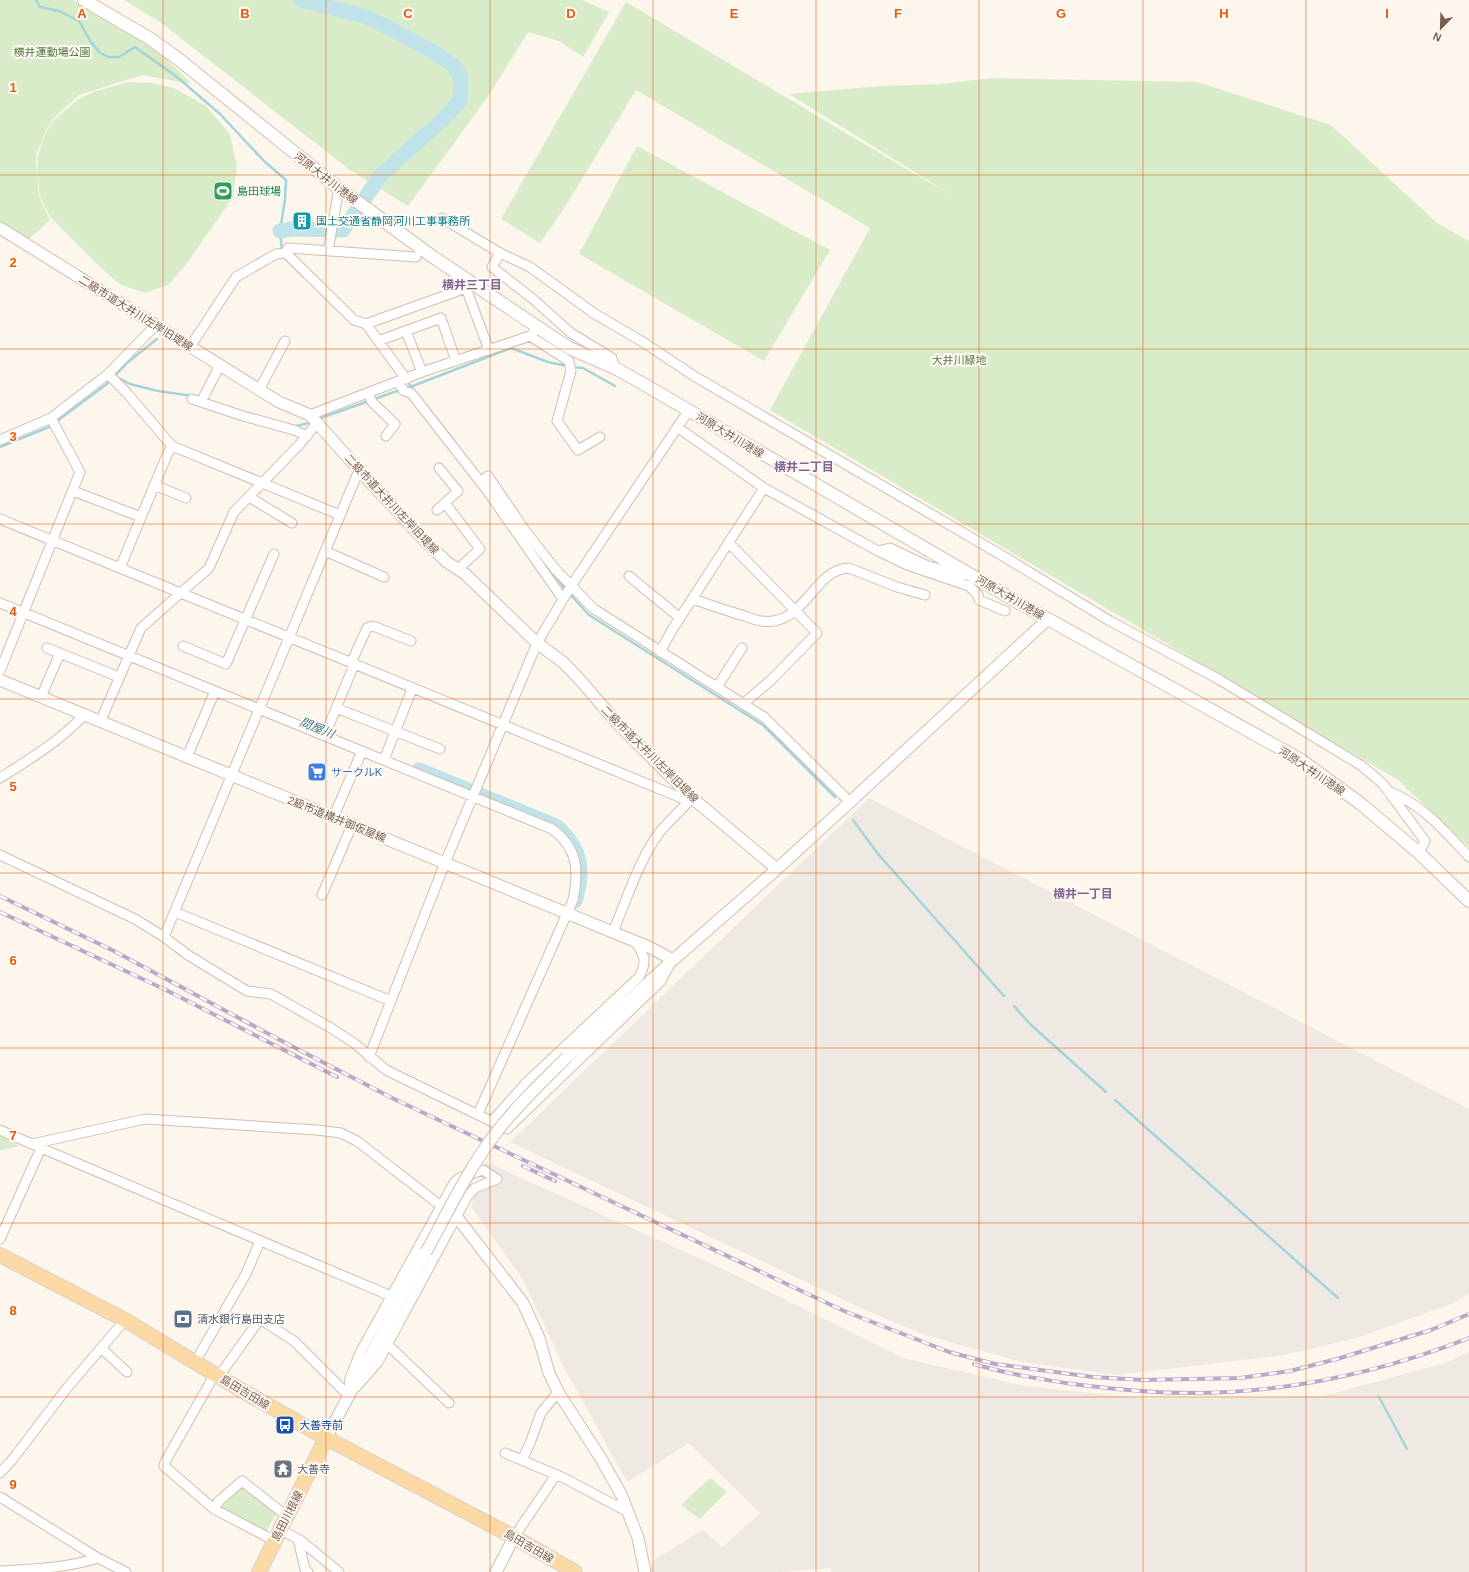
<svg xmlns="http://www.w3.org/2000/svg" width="1469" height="1572" viewBox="0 0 1469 1572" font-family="Arial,'Noto Sans JP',sans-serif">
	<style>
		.industrial { fill: #efe9e4 }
		.green { fill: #d8ecc9 }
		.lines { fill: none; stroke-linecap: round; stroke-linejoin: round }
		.stream { stroke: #a5d3da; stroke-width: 2.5 }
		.river { stroke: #bfe3e8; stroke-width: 15 }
		.minor-casing { stroke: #d1beb0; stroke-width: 11 }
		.tertiary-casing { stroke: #d1beb0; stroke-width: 13 }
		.secondary-casing { stroke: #d6c0b0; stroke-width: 14 }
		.primary-casing { stroke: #dad1cd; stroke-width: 16 }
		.minor { stroke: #fff; stroke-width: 9 }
		.tertiary { stroke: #fff; stroke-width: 11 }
		.secondary { stroke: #fff; stroke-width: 12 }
		.primary { stroke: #fbd9a5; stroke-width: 14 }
		.rail-casing { stroke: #b9a8c9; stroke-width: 4 }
		.rail { stroke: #fffaf3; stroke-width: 2.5; stroke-dasharray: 8; stroke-linecap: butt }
		.tertiary-bridge-casing { stroke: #d1beb0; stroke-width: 13; stroke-linecap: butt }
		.tertiary-bridge { stroke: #fff; stroke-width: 11 }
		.grid { fill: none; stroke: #e8590c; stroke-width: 1; stroke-opacity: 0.55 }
		.labels { text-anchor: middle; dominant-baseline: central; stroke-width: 4; stroke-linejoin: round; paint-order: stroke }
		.park-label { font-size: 11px; fill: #537a41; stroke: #fffaf3 }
		.street-label { font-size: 11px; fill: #7a5c4d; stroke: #fffaf3 }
		.leisure-label { font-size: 11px; fill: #27864d; stroke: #fffaf3; text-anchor: start }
		.culture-label { font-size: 11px; fill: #0d838f; stroke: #fffaf3; text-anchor: start }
		.shop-label { font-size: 11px; fill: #366cbe; stroke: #fffaf3; text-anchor: start }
		.service-label { font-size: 11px; fill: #4e5e75; stroke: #fffaf3; text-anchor: start }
		.transit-label { font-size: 11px; fill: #164399; stroke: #fffaf3; text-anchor: start }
		.worship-label { font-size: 11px; fill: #5b616d; stroke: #fffaf3; text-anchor: start }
		.neighbourhood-label { font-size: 12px; font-weight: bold; fill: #846695; stroke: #fffaf3 }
		.water-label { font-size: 12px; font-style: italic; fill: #437c86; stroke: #fffaf3 }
		.grid-label { font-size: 13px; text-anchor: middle; font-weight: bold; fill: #e8590c; stroke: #fffaf3; stroke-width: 4; stroke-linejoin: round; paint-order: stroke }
	</style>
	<rect width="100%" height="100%" fill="#fdf6ec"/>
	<path class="industrial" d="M869,798L1469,1109V1294L1451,1304L1359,1337L1285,1355L1117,1375L1022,1362L922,1334L861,1308L510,1142Z
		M486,1162L725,1270L903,1358L1024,1386L1148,1399L1324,1396L1445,1363L1469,1352V1572H832L830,1568L779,1572H650L652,1561L703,1530L723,1547L760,1513L689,1443L627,1482L565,1369L523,1280L471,1206Z"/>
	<path class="green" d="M0,0H73L155,48L192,84L142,75L79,95L57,115L51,121L42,140L37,153L36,162L39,196L50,220L28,240L0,223Z
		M124,0H582L609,12L583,57L559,41L528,32L489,95L408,206L350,170L160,22Z
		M626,2L903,167L950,194L789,94L881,86L940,84L991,78L1197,82L1331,125L1437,223L1469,241V847L1398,780L770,410L870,228L636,90L565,207L540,243L501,219Z
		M129,82L152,83L174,88L206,106L230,134L237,166L233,197L185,266L168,285L145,293L121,285L101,268L50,217L40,196L37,172L38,157L42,142L51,123L77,100L93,92Z
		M637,146L830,250L764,361L579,254Z
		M0,1136L20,1146L0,1150Z
		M710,1478L727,1492L700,1519L681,1505Z
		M242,1486L276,1513L266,1532L221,1509L224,1503Z"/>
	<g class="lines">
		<path class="stream" d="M36,0L40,7L59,11L79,21L91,42L99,52L108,57H119L135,47L177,77L220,114L264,161L286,180L285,200L280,231L282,251
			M283,256L304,277
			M572,367L583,368L615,386
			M117,377L130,384L158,391L193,396
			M406,380L414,390
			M405,389L511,348L548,362L567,366
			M425,404L457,445
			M318,419L400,390
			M296,426L312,422
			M0,447L49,427L107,384L128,362L157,339
			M551,571L565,589
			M569,593L589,615L763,725L835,797
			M853,820L878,854L1004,996
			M1014,1006L1030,1024L1106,1092
			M1115,1100L1338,1298
			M1379,1397L1407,1449"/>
		<path class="river" d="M280,231L292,229L343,230L381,175L441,121L460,101L461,79L454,66L437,54L391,29L364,16L301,0
			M419,770L556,826C581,848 585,869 575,901"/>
		<defs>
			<path id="minor" d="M442,218L500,253
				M328,251L339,188
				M286,253L354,320L366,324L406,379
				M366,324L466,288L489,350
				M406,331L422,372
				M530,336L569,361L571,371L557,421L578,450L600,437
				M378,341L441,318L456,361
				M190,347L236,277L276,254L286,253L288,248L416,257
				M615,368L612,358L571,333L533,299L492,267L500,253L530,267L595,314L643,342L694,376L1003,556L1110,621L1220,680L1362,766L1383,784L1425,841L1419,853
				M108,374L126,392L172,446L340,515
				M398,382L404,391L411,393L486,489L563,599
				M259,390L285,341
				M368,393L372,402L395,424L386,436
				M192,399L243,416L294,430L307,436
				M201,402L220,365
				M310,415L422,372L530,336L539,327
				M677,427L764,488L878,551L890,548L928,566L965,575
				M0,440L51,418
				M480,482L488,476L524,529L555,569L594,609L764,717L850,802
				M154,485L186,498
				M73,491L141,517
				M249,497L292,523
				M445,503L480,549L458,569
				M437,510L458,491L439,468
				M0,519L689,801L691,797
				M729,543L817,633L771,680L743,704
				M325,551L384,577
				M878,551L907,565L969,586L978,595L979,600L1005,611
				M120,568L167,455L172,446
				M629,576L680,618
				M693,599C710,605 727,611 745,616C750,618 757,621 762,621C805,627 813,569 849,568L897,587L925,595
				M0,603L552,829C578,848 579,870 573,900L478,1114
				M183,646L226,664L274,554
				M47,648L119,677
				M660,652L672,630L764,488
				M351,663L367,628L373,626L411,641
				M0,671L80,472L51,418L108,374L156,325
				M717,687L742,648
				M41,697L60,653
				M336,708L440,749
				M100,722L141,628L209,568L234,512L299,445L317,423
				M325,735L354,665
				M187,757L215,691
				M384,760L412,689
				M0,778C30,759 60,741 84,715
				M1388,791C1423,805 1444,830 1469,857
				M333,818L362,751
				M0,855L135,919L164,937L188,955L247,991L271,994L331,1028L354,1043L386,1070L507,1129L661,981L669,966
				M322,895L352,825
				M175,912L391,1001
				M613,932C627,899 638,862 659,833C668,822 679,812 689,801
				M164,937L359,470
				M369,1057L445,863L537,643L571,586L689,410
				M492,1121L527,1082L639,977C648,961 644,955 635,941
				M0,1130L41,1148L391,1296
				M32,1144L145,1119L317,1130L341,1133L357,1141L441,1206
				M0,1239L41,1148
				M387,1344L449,1403
				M101,1348L127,1372
				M195,1362L246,1274L260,1241
				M219,1376L260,1319L294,1341L348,1395
				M356,1387L378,1362L467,1197L475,1188L497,1179
				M349,1393L350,1378L361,1351L454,1183L459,1178L483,1170L497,1179
				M505,1453L564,1478L628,1512
				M522,1460L530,1443L541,1413L558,1392
				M0,1473L12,1460L67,1388L125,1320
				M0,1497L98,1558L126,1572
				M214,1509L164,1466L165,1462L215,1374
				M281,1530L300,1540L339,1572
				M514,1537L556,1475
				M298,1539L305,1569L308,1572
				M275,1541L214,1509L219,1501L242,1481L288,1517
				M0,1571C33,1569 67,1568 98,1558"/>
			<path id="tertiary" d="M0,228L279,402L310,415L359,470L427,543L447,562L465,574L537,643L564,663L581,681L618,724L691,797L777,869
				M0,680L649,947L673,960
				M567,1057L673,960L777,869L850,802L1048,619
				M441,1206L456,1216L523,1303L539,1338L549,1373L558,1392L600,1457L621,1494L638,1538L645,1572
				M326,1438L426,1252
				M496,1572L514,1537"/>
			<path id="secondary" d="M84,0L149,38L177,58L336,186L433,257L569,348L615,368L640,382L1019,603L1301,760L1361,804L1419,853L1469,901"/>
			<path id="primary" d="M0,1255L125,1320L241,1390L326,1438L514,1537L575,1572
				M259,1572L326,1438"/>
		</defs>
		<use href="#minor" class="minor-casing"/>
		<use href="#tertiary" class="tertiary-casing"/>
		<use href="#secondary" class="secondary-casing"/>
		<use href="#primary" class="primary-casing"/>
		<use href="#minor" class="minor"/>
		<use href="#tertiary" class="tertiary"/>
		<use href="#secondary" class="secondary"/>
		<use href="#primary" class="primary"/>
		<defs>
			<path id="rail" d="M0,896L114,951L280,1040L392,1098L844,1311L949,1352L995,1364L1093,1377L1143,1380L1240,1378L1290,1371L1337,1359L1431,1330L1469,1314
				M0,912L166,990L337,1077
				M523,1166L555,1181
				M974,1364C1007,1374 1040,1379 1073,1384C1112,1389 1151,1393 1191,1393C1285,1393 1381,1372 1469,1338"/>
		</defs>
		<use href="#rail" class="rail-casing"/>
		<use href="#rail" class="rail"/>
		<defs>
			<path id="tertiary-bridge" d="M426,1252C448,1212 468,1169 496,1133C517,1105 543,1081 567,1057"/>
		</defs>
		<use href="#tertiary-bridge" class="tertiary-bridge-casing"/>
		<use href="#tertiary-bridge" class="tertiary-bridge"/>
	</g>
	<path class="grid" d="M163,0V1572M326,0V1572M490,0V1572M653,0V1572M816,0V1572M979,0V1572M1143,0V1572M1306,0V1572M0,175H1469M0,349H1469M0,524H1469M0,699H1469M0,873H1469M0,1048H1469M0,1223H1469M0,1397H1469"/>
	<defs>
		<symbol id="stadium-square" viewBox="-11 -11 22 22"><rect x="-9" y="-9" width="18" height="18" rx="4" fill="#2e9e5b" stroke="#fffaf3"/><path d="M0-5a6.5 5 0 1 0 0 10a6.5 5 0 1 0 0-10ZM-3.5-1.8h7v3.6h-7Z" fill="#fff"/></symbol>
		<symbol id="building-square" viewBox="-11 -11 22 22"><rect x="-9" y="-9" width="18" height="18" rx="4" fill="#0f9aa8" stroke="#fffaf3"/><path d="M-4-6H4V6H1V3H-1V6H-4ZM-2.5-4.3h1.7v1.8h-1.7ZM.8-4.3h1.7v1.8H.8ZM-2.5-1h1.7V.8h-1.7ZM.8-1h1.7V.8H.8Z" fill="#fff"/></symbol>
		<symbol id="supermarket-square" viewBox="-11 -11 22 22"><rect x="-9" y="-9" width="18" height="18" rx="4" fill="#3f7fe0" stroke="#fffaf3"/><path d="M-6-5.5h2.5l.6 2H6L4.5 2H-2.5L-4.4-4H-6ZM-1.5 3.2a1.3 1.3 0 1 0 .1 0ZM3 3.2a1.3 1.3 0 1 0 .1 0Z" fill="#fff"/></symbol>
		<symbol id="bank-square" viewBox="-11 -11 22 22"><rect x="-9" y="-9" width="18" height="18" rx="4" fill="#5c6f8a" stroke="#fffaf3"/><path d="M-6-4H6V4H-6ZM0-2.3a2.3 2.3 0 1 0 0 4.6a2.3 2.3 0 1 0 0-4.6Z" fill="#fff"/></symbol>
		<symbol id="bus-square" viewBox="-11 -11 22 22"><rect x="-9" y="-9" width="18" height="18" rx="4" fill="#1a4fb4" stroke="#fffaf3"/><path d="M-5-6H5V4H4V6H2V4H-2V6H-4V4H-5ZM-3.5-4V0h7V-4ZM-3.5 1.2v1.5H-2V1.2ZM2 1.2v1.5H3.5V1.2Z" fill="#fff"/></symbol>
		<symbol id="temple-square" viewBox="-11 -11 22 22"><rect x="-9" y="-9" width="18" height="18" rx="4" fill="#6b7280" stroke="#fffaf3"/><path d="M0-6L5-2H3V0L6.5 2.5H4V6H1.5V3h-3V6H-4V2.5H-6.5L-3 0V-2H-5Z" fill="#fff"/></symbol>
	</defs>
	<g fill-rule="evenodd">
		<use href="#stadium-square" x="212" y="180" width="22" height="22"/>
		<use href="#building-square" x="291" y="210" width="22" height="22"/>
		<use href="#supermarket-square" x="306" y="761" width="22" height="22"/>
		<use href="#bank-square" x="172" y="1308" width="22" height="22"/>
		<use href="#bus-square" x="274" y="1414" width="22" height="22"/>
		<use href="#temple-square" x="272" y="1458" width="22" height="22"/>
	</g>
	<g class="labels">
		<g class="park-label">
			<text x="52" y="52">横井運動場公園</text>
			<text x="959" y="360">大井川緑地</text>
		</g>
		<g class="street-label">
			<text transform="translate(326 178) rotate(38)">河原大井川港線</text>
			<text transform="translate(136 313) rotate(32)">二級市道大井川左岸旧堤線</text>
			<text transform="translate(730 435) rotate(31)">河原大井川港線</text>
			<text transform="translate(392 504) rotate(47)">二級市道大井川左岸旧堤線</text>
			<text transform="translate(1010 597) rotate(30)">河原大井川港線</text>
			<text transform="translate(650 754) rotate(45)">二級市道大井川左岸旧堤線</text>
			<text transform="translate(1312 771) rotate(34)">河原大井川港線</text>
			<text transform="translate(337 819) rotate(22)">2級市道横井御仮屋線</text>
			<text transform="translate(245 1392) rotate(31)">島田吉田線</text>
			<text transform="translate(287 1516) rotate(-63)">島田川根線</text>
			<text transform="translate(529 1546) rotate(30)">島田吉田線</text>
		</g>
		<g class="leisure-label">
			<text x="237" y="191">島田球場</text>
		</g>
		<g class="culture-label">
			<text x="316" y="221">国土交通省静岡河川工事事務所</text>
		</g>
		<g class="shop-label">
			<text x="331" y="772">サークルK</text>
		</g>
		<g class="service-label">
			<text x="197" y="1319">清水銀行島田支店</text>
		</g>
		<g class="transit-label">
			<text x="299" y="1425">大善寺前</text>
		</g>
		<g class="worship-label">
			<text x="297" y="1469">大善寺</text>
		</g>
		<g class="neighbourhood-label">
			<text x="472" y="285">横井三丁目</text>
			<text x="804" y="467">横井二丁目</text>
			<text x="1083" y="894">横井一丁目</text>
		</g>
		<g class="water-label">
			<text transform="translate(317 728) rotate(22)">問屋川</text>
		</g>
	</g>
	<g class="grid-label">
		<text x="82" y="18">A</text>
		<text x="245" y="18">B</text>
		<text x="408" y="18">C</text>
		<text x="571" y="18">D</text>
		<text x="734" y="18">E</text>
		<text x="898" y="18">F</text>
		<text x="1061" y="18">G</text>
		<text x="1224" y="18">H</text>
		<text x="1387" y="18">I</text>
		<text x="13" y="92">1</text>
		<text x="13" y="267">2</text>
		<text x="13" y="441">3</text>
		<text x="13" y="616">4</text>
		<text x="13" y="791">5</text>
		<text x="13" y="965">6</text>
		<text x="13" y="1140">7</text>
		<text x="13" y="1315">8</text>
		<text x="13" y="1489">9</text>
	</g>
	<g transform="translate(1441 28) rotate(203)" stroke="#fffaf3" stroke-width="3" paint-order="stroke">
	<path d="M0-3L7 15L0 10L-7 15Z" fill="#7a5c4d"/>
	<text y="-6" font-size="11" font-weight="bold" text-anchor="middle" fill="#7a5c4d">N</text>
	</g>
</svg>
